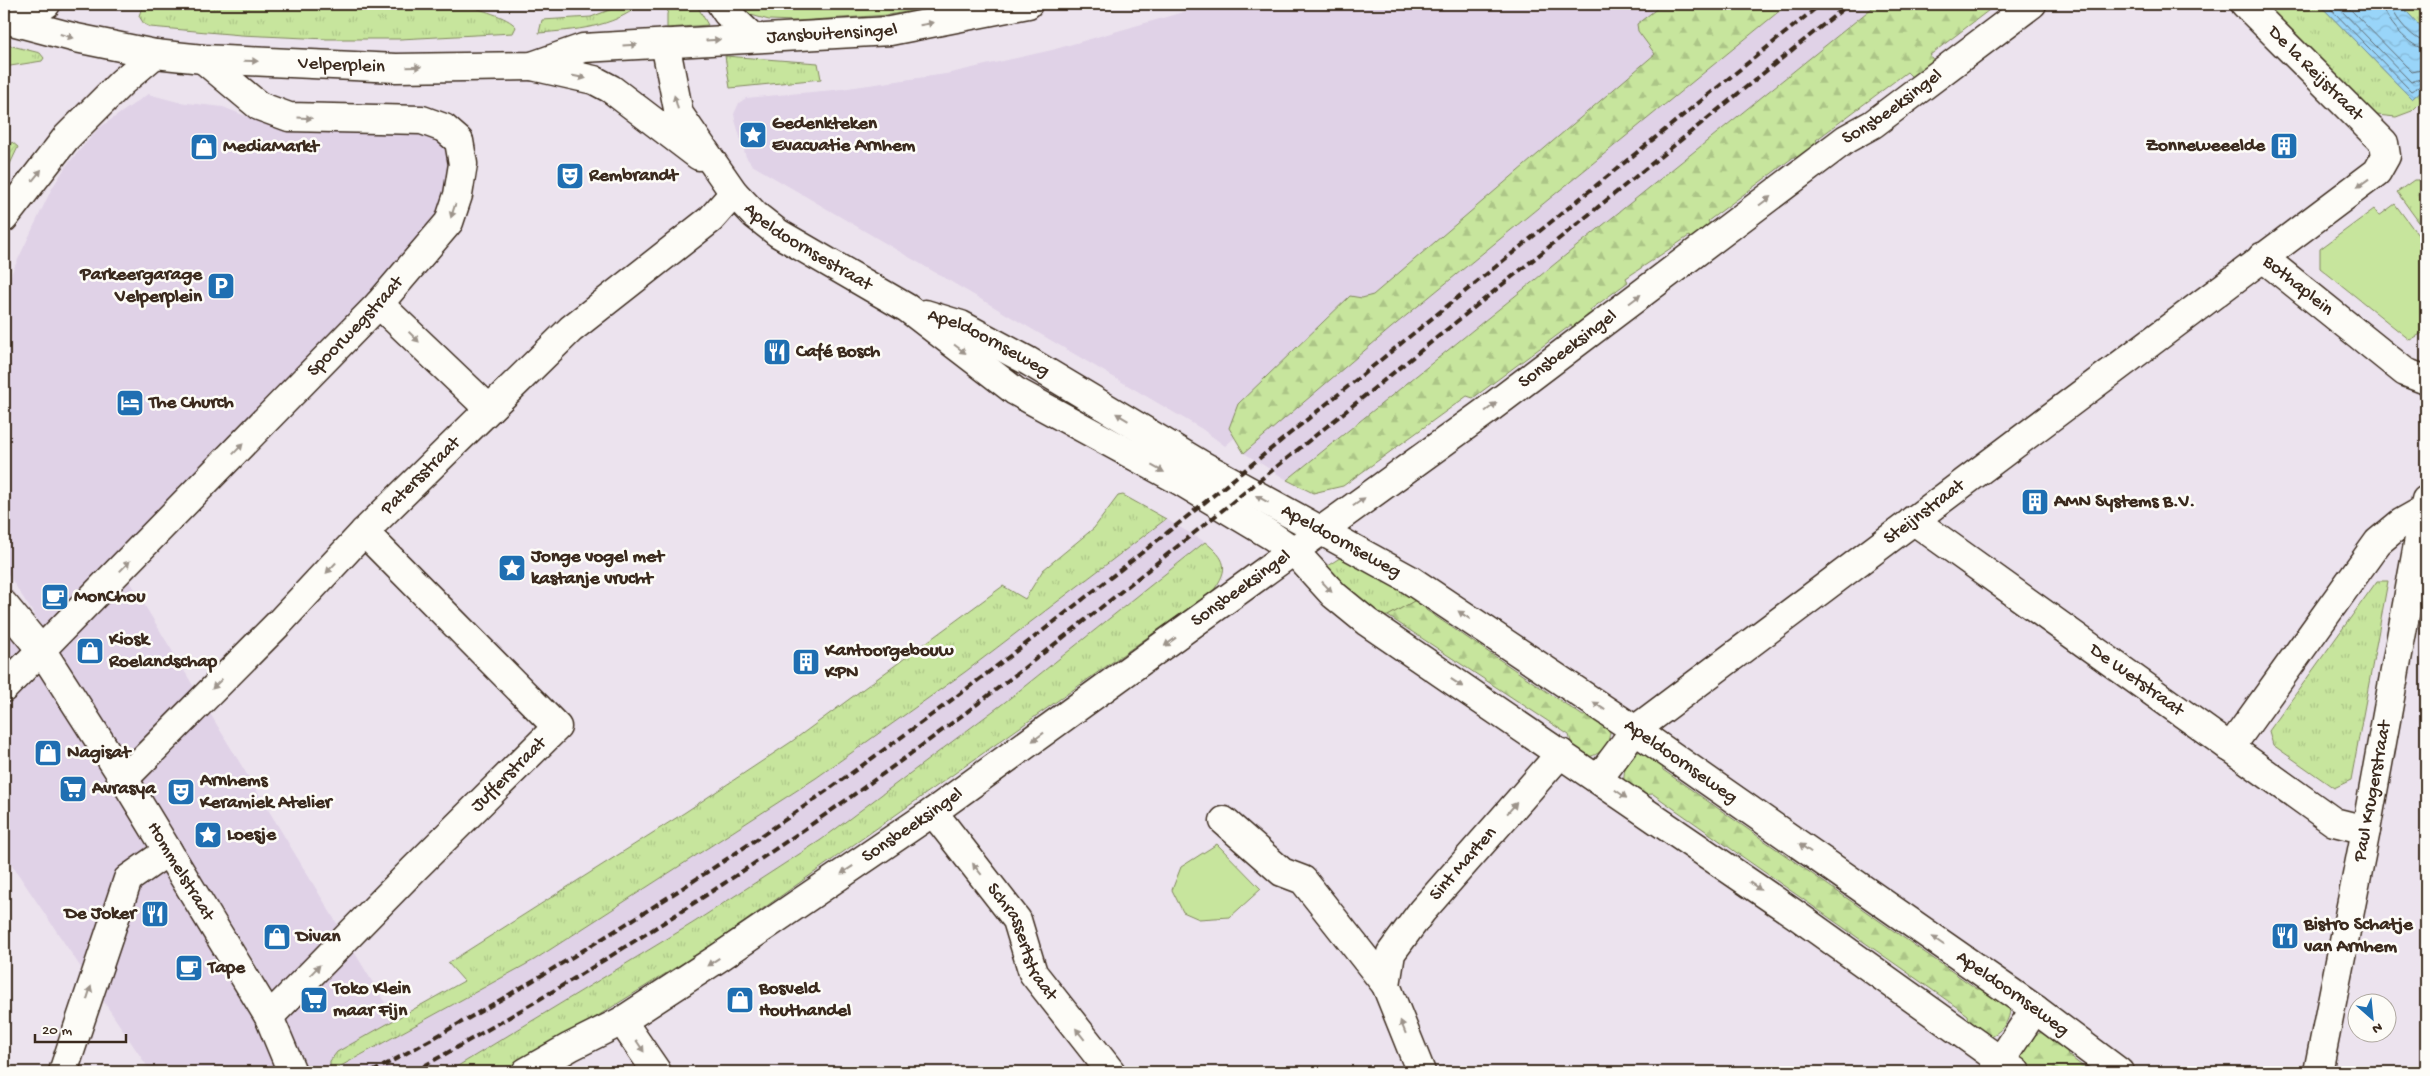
<svg xmlns="http://www.w3.org/2000/svg" width="2430" height="1076" viewBox="0 0 2430 1076" font-family="'Gochi Hand',sans-serif">
	<style>
		.built { fill: #e0d2e7 }
		.grass { fill: url(#grass-tufts); stroke: #81885e }
		.forest { fill: url(#forest-firs); stroke: #81885e }
		.park { fill: #c7e59d; stroke: #81885e }
		.garden { fill: url(#garden-furrows); stroke: #81885e }
		.water { fill: url(#water-waves); stroke: #7391a1 }
		.lines { fill: none; stroke-linecap: round; stroke-linejoin: round }
		.shore { stroke: #616e76; stroke-width: 1 }
		.street-casing { stroke: #3b2a1e; stroke-width: 31 }
		.secondary-casing { stroke: #3b2a1e; stroke-width: 31 }
		.primary-casing { stroke: #3b2a1e; stroke-width: 31 }
		.street { stroke: #fdfcf7; stroke-width: 28 }
		.secondary { stroke: #fdfcf7; stroke-width: 28 }
		.primary { stroke: #fdfcf7; stroke-width: 28 }
		.rail { stroke: #3b2a1e; stroke-width: 4; stroke-dasharray: 8 4; stroke-linecap: butt }
		.oneway { fill: #9c938a }
		.labels { text-anchor: middle; dominant-baseline: central; stroke-width: 5; stroke-linejoin: round; paint-order: stroke }
		.street-label { font-size: 19px; fill: #3b2a1e; stroke: #fdfcf7 }
		.poi-label { font-size: 19px; font-weight: bold; fill: #3b2a1e; stroke: #fdfcf7; text-anchor: start }
	</style>
	<defs>
		<pattern id="grass-tufts" width="24" height="20" patternUnits="userSpaceOnUse" patternTransform="scale(1.25)"><rect width="24" height="20" fill="#c7e59d"/><path d="M3 7l-1-3M5 7V3M7 7l1-3M15 17l-1-3M17 17v-4M19 17l1-3" fill="none" stroke="#acc587"/></pattern>
		<pattern id="forest-firs" width="22" height="20" patternUnits="userSpaceOnUse" patternTransform="scale(1.25)"><rect width="22" height="20" fill="#c7e59d"/><path d="M5 1l3.5 6h-7zM16 11l3.5 6h-7z" fill="#acc587"/></pattern>
		<pattern id="garden-furrows" width="10" height="10" patternUnits="userSpaceOnUse" patternTransform="scale(1.25)"><rect width="10" height="10" fill="#c7e59d"/><path d="M-1 1l2-2M0 10L10 0M9 11l2-2" fill="none" stroke="#acc587"/></pattern>
		<pattern id="water-waves" width="16" height="10" patternUnits="userSpaceOnUse" patternTransform="scale(1.25)"><rect width="16" height="10" fill="#99d5f9"/><path d="M0 5q4-4 8 0t8 0" fill="none" stroke="#85b7d5"/></pattern>
	</defs>
	<rect width="100%" height="100%" fill="#ece3ee"/>
	<filter id="ink" filterUnits="userSpaceOnUse"><feTurbulence type="fractalNoise" baseFrequency=".02" numOctaves="2"/><feDisplacementMap in="SourceGraphic" scale="10" xChannelSelector="R" yChannelSelector="G"/><feConvolveMatrix kernelMatrix="1 2 1 2 8 2 1 2 1" color-interpolation-filters="sRGB"/></filter>
	<g filter="url(#ink)">
		<path class="built" d="M1211,4H1744L1225,446L1202,429L752,165L746,157L735,120L734,114L739,103L746,98L834,90L946,74L1052,50Z
			M1788,4H1877L1287,480L1244,453L1391,328Z
			M148,94L178,102L223,107L261,122L417,126L444,144L451,166L448,216L116,558L399,1026L317,1072H307L284,1017L260,971L115,740L4,568V289L51,190L66,166L99,128Z
			M1166,519L1205,542L1005,702L821,840L693,923L448,1072H332L534,960L816,778L965,672Z
			M4,624L49,688L142,833L252,1015L277,1072H151L4,853Z"/>
		<path class="grass" d="M143,4H465C478,10 508,16 516,27L513,33L400,39H327L241,35L150,27L144,24L139,16Z
			M554,4H608C592,11 570,11 554,4Z
			M625,4H641C612,28 575,30 539,33L542,20L591,17Z
			M670,4H696L708,25L667,28V14Z
			M2255,4H2319L2412,99L2426,86V97L2412,111L2396,117L2367,114Z
			M2400,4H2426V33Z
			M4,44L40,53L44,58L42,61L4,67Z
			M725,56L818,63L821,79L730,88Z
			M2414,180H2418L2426,183V232L2397,192Z
			M1123,495L1166,519L965,672L816,778L534,960L330,1072V1061L337,1052L464,981L448,963L684,813L791,742L1003,586L1025,599L1043,570L1094,528L1118,496Z
			M1205,542C1226,559 1230,568 1213,591L710,946L543,1050L503,1072H448L693,923L821,840L1005,702Z
			M1346,554L1421,597L1388,616L1376,617L1324,568Z
			M2377,581H2388L2351,780L2334,788L2273,745L2269,731Z"/>
		<path class="forest" d="M1663,4H1788L1391,328L1244,453L1229,428L1238,404L1350,296L1362,298L1373,295L1655,54L1638,31L1637,24Z
			M1877,4H1997L1930,55L1935,63L1913,78L1907,72L1816,140L1821,147L1801,163L1795,156L1708,221L1713,229L1695,243L1689,236L1626,278L1628,282L1590,310L1595,318L1576,332L1571,325L1473,398L1467,396L1343,486L1313,493L1287,480Z
			M1421,597L1426,610L1583,716L1596,714L1610,726C1611,742 1603,754 1588,757L1574,752L1569,735L1388,616Z
			M1645,750L1660,757L1663,770L1977,989L1989,988L2010,1006C2011,1020 2001,1034 1987,1037L1970,1029L1968,1015L1653,794L1640,795L1624,781C1623,766 1630,753 1645,750Z
			M2045,1031L2064,1042L2068,1055L2090,1072H2029C2027,1068 2023,1065 2022,1061C2017,1048 2034,1033 2045,1031Z"/>
		<path class="park" d="M735,4H955L888,15L796,21L769,20L751,15Z
			M2395,204L2426,246V331L2410,340L2320,268V249L2374,209L2379,216Z
			M1217,844L1261,889L1230,917L1199,919L1183,912L1172,890L1181,867Z"/>
		<path class="garden" d="M12,142L18,147L4,177V154Z"/>
		<path class="water" d="M2319,4H2400L2426,33V86L2412,99Z"/>
		<g class="lines">
			<path class="shore" d="M2326,4L2411,91L2426,83
				M2335,4L2411,82L2426,77
				M2345,4L2412,72L2426,69
				M2383,4C2384,19 2411,49 2426,49
				M2391,4C2392,16 2414,41 2426,42"/>
			<defs>
				<g id="street">
					<path d="M721,4L727,13L752,37"/>
					<path id="s1" d="M2262,257L2405,372L2426,380"/>
					<path d="M379,304L489,409"/>
					<path id="s2" d="M1913,520L2334,822L2366,830"/>
					<path id="s3" d="M4,688L379,304L449,222L458,195L463,164L459,141L444,128L422,120L289,117L259,106L203,59"/>
					<path d="M2230,748L2378,542L2401,523L2424,510"/>
					<path id="s4" d="M1599,778L1635,730L2377,172L2386,156L2384,143L2245,4"/>
					<path id="s5" d="M124,779L280,622L364,532L571,329L711,219L734,193"/>
					<path id="s6" d="M933,812L1017,920L1033,973L1111,1072"/>
					<path d="M1224,821L1282,872L1303,880L1386,985"/>
					<path id="s7" d="M269,1017L414,869L557,727L364,532"/>
					<path d="M622,1021L657,1072"/>
					<path d="M63,1072L128,879L168,851"/>
					<path id="s8" d="M526,1072L570,1047L622,1021L720,957L933,812L1485,412L1846,139L1873,124L2032,4"/>
					<path id="s9" d="M1421,1072L1386,985L1391,953L1422,911L1561,753"/>
					<path d="M1993,1072L2035,1009"/>
					<path id="s10" d="M2318,1072L2366,830L2426,500"/>
				</g>
				<g id="secondary">
					<path d="M21,22L46,4"/>
					<path d="M4,218L66,138L122,82L155,54"/>
					<path id="s11" d="M4,605L42,651L124,779L269,1017L292,1072"/>
				</g>
				<g id="primary">
					<path id="s12" d="M4,19L76,38L155,54L203,59L396,68L532,66L583,48L890,31L1028,4"/>
					<path id="s13" d="M665,43L679,114L734,193L755,215L778,233L907,308L1015,391L1182,482L1272,536L1294,551L1334,595L1367,622L1799,917L2016,1072"/>
					<path d="M532,66L594,80L611,89L699,156"/>
					<path id="s14" d="M925,314L961,325L1028,361L1200,464L1409,579L1635,730L2035,1009L2119,1072"/>
				</g>
			</defs>
			<use href="#street" class="street-casing"/>
			<use href="#secondary" class="secondary-casing"/>
			<use href="#primary" class="primary-casing"/>
			<use href="#street" class="street"/>
			<use href="#secondary" class="secondary"/>
			<use href="#primary" class="primary"/>
			<path class="rail" d="M372,1072C547,977 717,871 878,754C1042,636 1199,507 1356,380C1511,254 1666,129 1821,4
				M413,1072C586,976 753,869 913,752C1037,661 1155,564 1275,468C1467,314 1658,158 1849,4"/>
		</g>
		<defs><path id="oneway-solid" d="M-6-.8H1V-3.2L6.5 0L1 3.2V.8H-6Z" transform="scale(1.25)"/></defs>
		<g class="oneway">
			<use href="#oneway-solid" transform="translate(927 24) rotate(-10)"/>
			<use href="#oneway-solid" transform="translate(67 36) rotate(16)"/>
			<use href="#oneway-solid" transform="translate(713 40) rotate(-4)"/>
			<use href="#oneway-solid" transform="translate(630 45) rotate(-4)"/>
			<use href="#oneway-solid" transform="translate(251 61) rotate(2)"/>
			<use href="#oneway-solid" transform="translate(414 67) rotate(-1)"/>
			<use href="#oneway-solid" transform="translate(579 77) rotate(12)"/>
			<use href="#oneway-solid" transform="translate(676 102) rotate(-105)"/>
			<use href="#oneway-solid" transform="translate(305 118) rotate(3)"/>
			<use href="#oneway-solid" transform="translate(37 175) rotate(-51)"/>
			<use href="#oneway-solid" transform="translate(2363 183) rotate(144)"/>
			<use href="#oneway-solid" transform="translate(1765 201) rotate(-37)"/>
			<use href="#oneway-solid" transform="translate(453 211) rotate(108)"/>
			<use href="#oneway-solid" transform="translate(1635 299) rotate(-37)"/>
			<use href="#oneway-solid" transform="translate(414 337) rotate(44)"/>
			<use href="#oneway-solid" transform="translate(960 349) rotate(37)"/>
			<use href="#oneway-solid" transform="translate(1491 407) rotate(-37)"/>
			<use href="#oneway-solid" transform="translate(1122 417) rotate(-149)"/>
			<use href="#oneway-solid" transform="translate(238 449) rotate(-46)"/>
			<use href="#oneway-solid" transform="translate(1158 469) rotate(28)"/>
			<use href="#oneway-solid" transform="translate(1262 499) rotate(-151)"/>
			<use href="#oneway-solid" transform="translate(1359 502) rotate(-35)"/>
			<use href="#oneway-solid" transform="translate(125 566) rotate(-46)"/>
			<use href="#oneway-solid" transform="translate(331 568) rotate(133)"/>
			<use href="#oneway-solid" transform="translate(1327 587) rotate(47)"/>
			<use href="#oneway-solid" transform="translate(1464 615) rotate(-146)"/>
			<use href="#oneway-solid" transform="translate(1170 642) rotate(144)"/>
			<use href="#oneway-solid" transform="translate(1457 683) rotate(34)"/>
			<use href="#oneway-solid" transform="translate(217 684) rotate(135)"/>
			<use href="#oneway-solid" transform="translate(1599 706) rotate(-146)"/>
			<use href="#oneway-solid" transform="translate(1038 737) rotate(144)"/>
			<use href="#oneway-solid" transform="translate(1621 794) rotate(35)"/>
			<use href="#oneway-solid" transform="translate(1512 808) rotate(-49)"/>
			<use href="#oneway-solid" transform="translate(1805 848) rotate(-145)"/>
			<use href="#oneway-solid" transform="translate(977 869) rotate(-128)"/>
			<use href="#oneway-solid" transform="translate(847 870) rotate(146)"/>
			<use href="#oneway-solid" transform="translate(1755 886) rotate(35)"/>
			<use href="#oneway-solid" transform="translate(1938 941) rotate(-145)"/>
			<use href="#oneway-solid" transform="translate(713 962) rotate(147)"/>
			<use href="#oneway-solid" transform="translate(315 970) rotate(-46)"/>
			<use href="#oneway-solid" transform="translate(89 993) rotate(-72)"/>
			<use href="#oneway-solid" transform="translate(1403 1027) rotate(-112)"/>
			<use href="#oneway-solid" transform="translate(1080 1034) rotate(-128)"/>
			<use href="#oneway-solid" transform="translate(640 1046) rotate(56)"/>
		</g>
	</g>
	<defs>
		<symbol id="sight-square" viewBox="-11 -11 22 22"><rect x="-9" y="-9" width="18" height="18" rx="4" fill="#1f6fb2" stroke="#fdfcf7"/><path d="M0-6L1.8-2.2L6-1.7L2.9 1.2L3.7 5.4L0 3.3L-3.7 5.4L-2.9 1.2L-6-1.7L-1.8-2.2Z" fill="#fff"/></symbol>
		<symbol id="building-square" viewBox="-11 -11 22 22"><rect x="-9" y="-9" width="18" height="18" rx="4" fill="#1f6fb2" stroke="#fdfcf7"/><path d="M-4-6H4V6H1V3H-1V6H-4ZM-2.5-4.3h1.7v1.8h-1.7ZM.8-4.3h1.7v1.8H.8ZM-2.5-1h1.7V.8h-1.7ZM.8-1h1.7V.8H.8Z" fill="#fff"/></symbol>
		<symbol id="shop-square" viewBox="-11 -11 22 22"><rect x="-9" y="-9" width="18" height="18" rx="4" fill="#1f6fb2" stroke="#fdfcf7"/><path d="M-5-2.5h2.3a2.7 3.5 0 0 1 5.4 0H5L5.5 6h-11ZM-1.5-2.5h3a1.5 2.3 0 0 0-3 0Z" fill="#fff"/></symbol>
		<symbol id="theatre-square" viewBox="-11 -11 22 22"><rect x="-9" y="-9" width="18" height="18" rx="4" fill="#1f6fb2" stroke="#fdfcf7"/><path d="M-5-5.5Q0-4 5-5.5V0Q5 5 0 6Q-5 5-5 0ZM-3.3-2.5H-1v1.5H-3.3ZM1-2.5H3.3v1.5H1ZM-2.8 1Q0 5.5 2.8 1Z" fill="#fff"/></symbol>
		<symbol id="parking-square" viewBox="-11 -11 22 22"><rect x="-9" y="-9" width="18" height="18" rx="4" fill="#1f6fb2" stroke="#fdfcf7"/><path d="M-3.5-5.5H1a3.5 3.5 0 0 1 0 7H-1V5.5H-3.5ZM-1-3.4V-.6H.8a1.4 1.4 0 0 0 0-2.8Z" fill="#fff"/></symbol>
		<symbol id="restaurant-square" viewBox="-11 -11 22 22"><rect x="-9" y="-9" width="18" height="18" rx="4" fill="#1f6fb2" stroke="#fdfcf7"/><path d="M-5-6h1v4h1v-4h1v4h1v-4h1v5L-1.5 .5V6h-2V.5L-5-1ZM5-6V6H3V1.5H1.5Q1.5-4 5-6Z" fill="#fff"/></symbol>
		<symbol id="hotel-square" viewBox="-11 -11 22 22"><rect x="-9" y="-9" width="18" height="18" rx="4" fill="#1f6fb2" stroke="#fdfcf7"/><path d="M-6-4.5h1.5V1H6V5H4.5V3h-9V5H-6ZM-4 0a1.8 1.8 0 1 1 3.6 0ZM.5 0V-2.5h3Q6-2.5 6 0Z" fill="#fff"/></symbol>
		<symbol id="cafe-square" viewBox="-11 -11 22 22"><rect x="-9" y="-9" width="18" height="18" rx="4" fill="#1f6fb2" stroke="#fdfcf7"/><path d="M-5.5-4.5H6V0H3Q3 3.5 0 3.5H-2.5Q-5.5 3.5-5.5 0ZM3-3.2v2h1.7v-2ZM-6 4.5H4V6H-6Z" fill="#fff"/></symbol>
		<symbol id="supermarket-square" viewBox="-11 -11 22 22"><rect x="-9" y="-9" width="18" height="18" rx="4" fill="#1f6fb2" stroke="#fdfcf7"/><path d="M-6-5.5h2.5l.6 2H6L4.5 2H-2.5L-4.4-4H-6ZM-1.5 3.2a1.3 1.3 0 1 0 .1 0ZM3 3.2a1.3 1.3 0 1 0 .1 0Z" fill="#fff"/></symbol>
	</defs>
	<g fill-rule="evenodd">
		<use href="#sight-square" x="737" y="119" width="32" height="32"/>
		<use href="#building-square" x="2268" y="130" width="32" height="32"/>
		<use href="#shop-square" x="188" y="131" width="32" height="32"/>
		<use href="#theatre-square" x="554" y="160" width="32" height="32"/>
		<use href="#parking-square" x="205" y="270" width="32" height="32"/>
		<use href="#restaurant-square" x="761" y="336" width="32" height="32"/>
		<use href="#hotel-square" x="114" y="387" width="32" height="32"/>
		<use href="#building-square" x="2019" y="486" width="32" height="32"/>
		<use href="#sight-square" x="496" y="552" width="32" height="32"/>
		<use href="#cafe-square" x="39" y="581" width="32" height="32"/>
		<use href="#shop-square" x="74" y="635" width="32" height="32"/>
		<use href="#building-square" x="790" y="646" width="32" height="32"/>
		<use href="#shop-square" x="32" y="737" width="32" height="32"/>
		<use href="#supermarket-square" x="57" y="773" width="32" height="32"/>
		<use href="#theatre-square" x="165" y="776" width="32" height="32"/>
		<use href="#sight-square" x="192" y="819" width="32" height="32"/>
		<use href="#restaurant-square" x="139" y="898" width="32" height="32"/>
		<use href="#restaurant-square" x="2269" y="920" width="32" height="32"/>
		<use href="#shop-square" x="261" y="921" width="32" height="32"/>
		<use href="#cafe-square" x="173" y="952" width="32" height="32"/>
		<use href="#supermarket-square" x="298" y="984" width="32" height="32"/>
		<use href="#shop-square" x="724" y="984" width="32" height="32"/>
	</g>
	<g class="labels">
		<g class="street-label">
			<text stroke="none"><textPath href="#s12" startOffset="836">Jansbuitensingel</textPath></text>
			<text stroke="none"><textPath href="#s12" startOffset="342">Velperplein</textPath></text>
			<text transform="translate(2315 74) rotate(45)">De la Reijstraat</text>
			<text stroke="none"><textPath href="#s8" startOffset="1674">Sonsbeeksingel</textPath></text>
			<text stroke="none"><textPath href="#s13" startOffset="261">Apeldoornsestraat</textPath></text>
			<text stroke="none"><textPath href="#s1" startOffset="46">Bothaplein</textPath></text>
			<text stroke="none"><textPath href="#s3" startOffset="504">Spoorwegstraat</textPath></text>
			<text stroke="none"><textPath href="#s14" startOffset="70">Apeldoornseweg</textPath></text>
			<text stroke="none"><textPath href="#s8" startOffset="1269">Sonsbeeksingel</textPath></text>
			<text stroke="none"><textPath href="#s5" startOffset="424">Patersstraat</textPath></text>
			<text stroke="none"><textPath href="#s4" startOffset="422">Steijnstraat</textPath></text>
			<text stroke="none"><textPath href="#s14" startOffset="475">Apeldoornseweg</textPath></text>
			<text stroke="none"><textPath href="#s8" startOffset="864">Sonsbeeksingel</textPath></text>
			<text stroke="none"><textPath href="#s2" startOffset="275">De Wetstraat</textPath></text>
			<text stroke="none"><textPath href="#s14" startOffset="880">Apeldoornseweg</textPath></text>
			<text stroke="none"><textPath href="#s7" startOffset="341">Jufferstraat</textPath></text>
			<text stroke="none"><textPath href="#s10" startOffset="286">Paul Krugerstraat</textPath></text>
			<text stroke="none"><textPath href="#s8" startOffset="459">Sonsbeeksingel</textPath></text>
			<text stroke="none"><textPath href="#s9" startOffset="241">Sint Marten</textPath></text>
			<text stroke="none"><textPath href="#s11" startOffset="320">Hommelstraat</textPath></text>
			<text stroke="none"><textPath href="#s6" startOffset="159">Schrassertstraat</textPath></text>
			<text stroke="none"><textPath href="#s14" startOffset="1285">Apeldoornseweg</textPath></text>
		</g>
		<g class="poi-label">
			<text x="772" y="124">Gedenkteken<tspan x="772" dy="22">Evacuatie Arnhem</tspan></text>
			<text x="2265" y="146" text-anchor="end">Zonneweeelde</text>
			<text x="223" y="147">MediaMarkt</text>
			<text x="589" y="176">Rembrandt</text>
			<text x="202" y="275" text-anchor="end">Parkeergarage<tspan x="202" dy="22">Velperplein</tspan></text>
			<text x="796" y="352">Café Bosch</text>
			<text x="149" y="403">The Church</text>
			<text x="2054" y="502">AMN Systems B.V.</text>
			<text x="531" y="557">Jonge vogel met<tspan x="531" dy="22">kastanje vrucht</tspan></text>
			<text x="74" y="597">MonChou</text>
			<text x="109" y="640">Kiosk<tspan x="109" dy="22">Roelandschap</tspan></text>
			<text x="825" y="651">Kantoorgebouw<tspan x="825" dy="22">KPN</tspan></text>
			<text x="67" y="753">Nagisat</text>
			<text x="200" y="781">Arnhems<tspan x="200" dy="22">Keramiek Atelier</tspan></text>
			<text x="92" y="789">Avrasya</text>
			<text x="227" y="835">Loesje</text>
			<text x="136" y="914" text-anchor="end">De Joker</text>
			<text x="2304" y="925">Bistro Schatje<tspan x="2304" dy="22">van Arnhem</tspan></text>
			<text x="296" y="937">Divan</text>
			<text x="208" y="968">Tape</text>
			<text x="333" y="989">Toko Klein<tspan x="333" dy="22">maar Fijn</tspan></text>
			<text x="759" y="989">Bosveld<tspan x="759" dy="22">Houthandel</tspan></text>
		</g>
	</g>
	<rect width="2430" height="1076" fill="none" stroke="#fdfcf7" stroke-width="20"/>
	<rect x="10" y="10" width="2410" height="1056" fill="none" stroke="#3b2a1e" stroke-width="2" filter="url(#ink)"/>
	<g transform="translate(2372 1018) rotate(153)"><circle r="24" fill="#fdfcf7" stroke="#afa8a0"/>
	<path d="M0-4L9 19L0 12L-9 19Z" fill="#1f6fb2"/>
	<text y="-8" font-size="14" font-weight="bold" text-anchor="middle" fill="#3b2a1e">N</text>
	</g>
	<path d="M35 1034v8h91v-8" fill="none" stroke="#3b2a1e" stroke-width="2.5"/>
	<text x="42" y="1034" font-size="15" fill="#3b2a1e" stroke="#fdfcf7" stroke-width="4" paint-order="stroke">20 m</text>
</svg>
